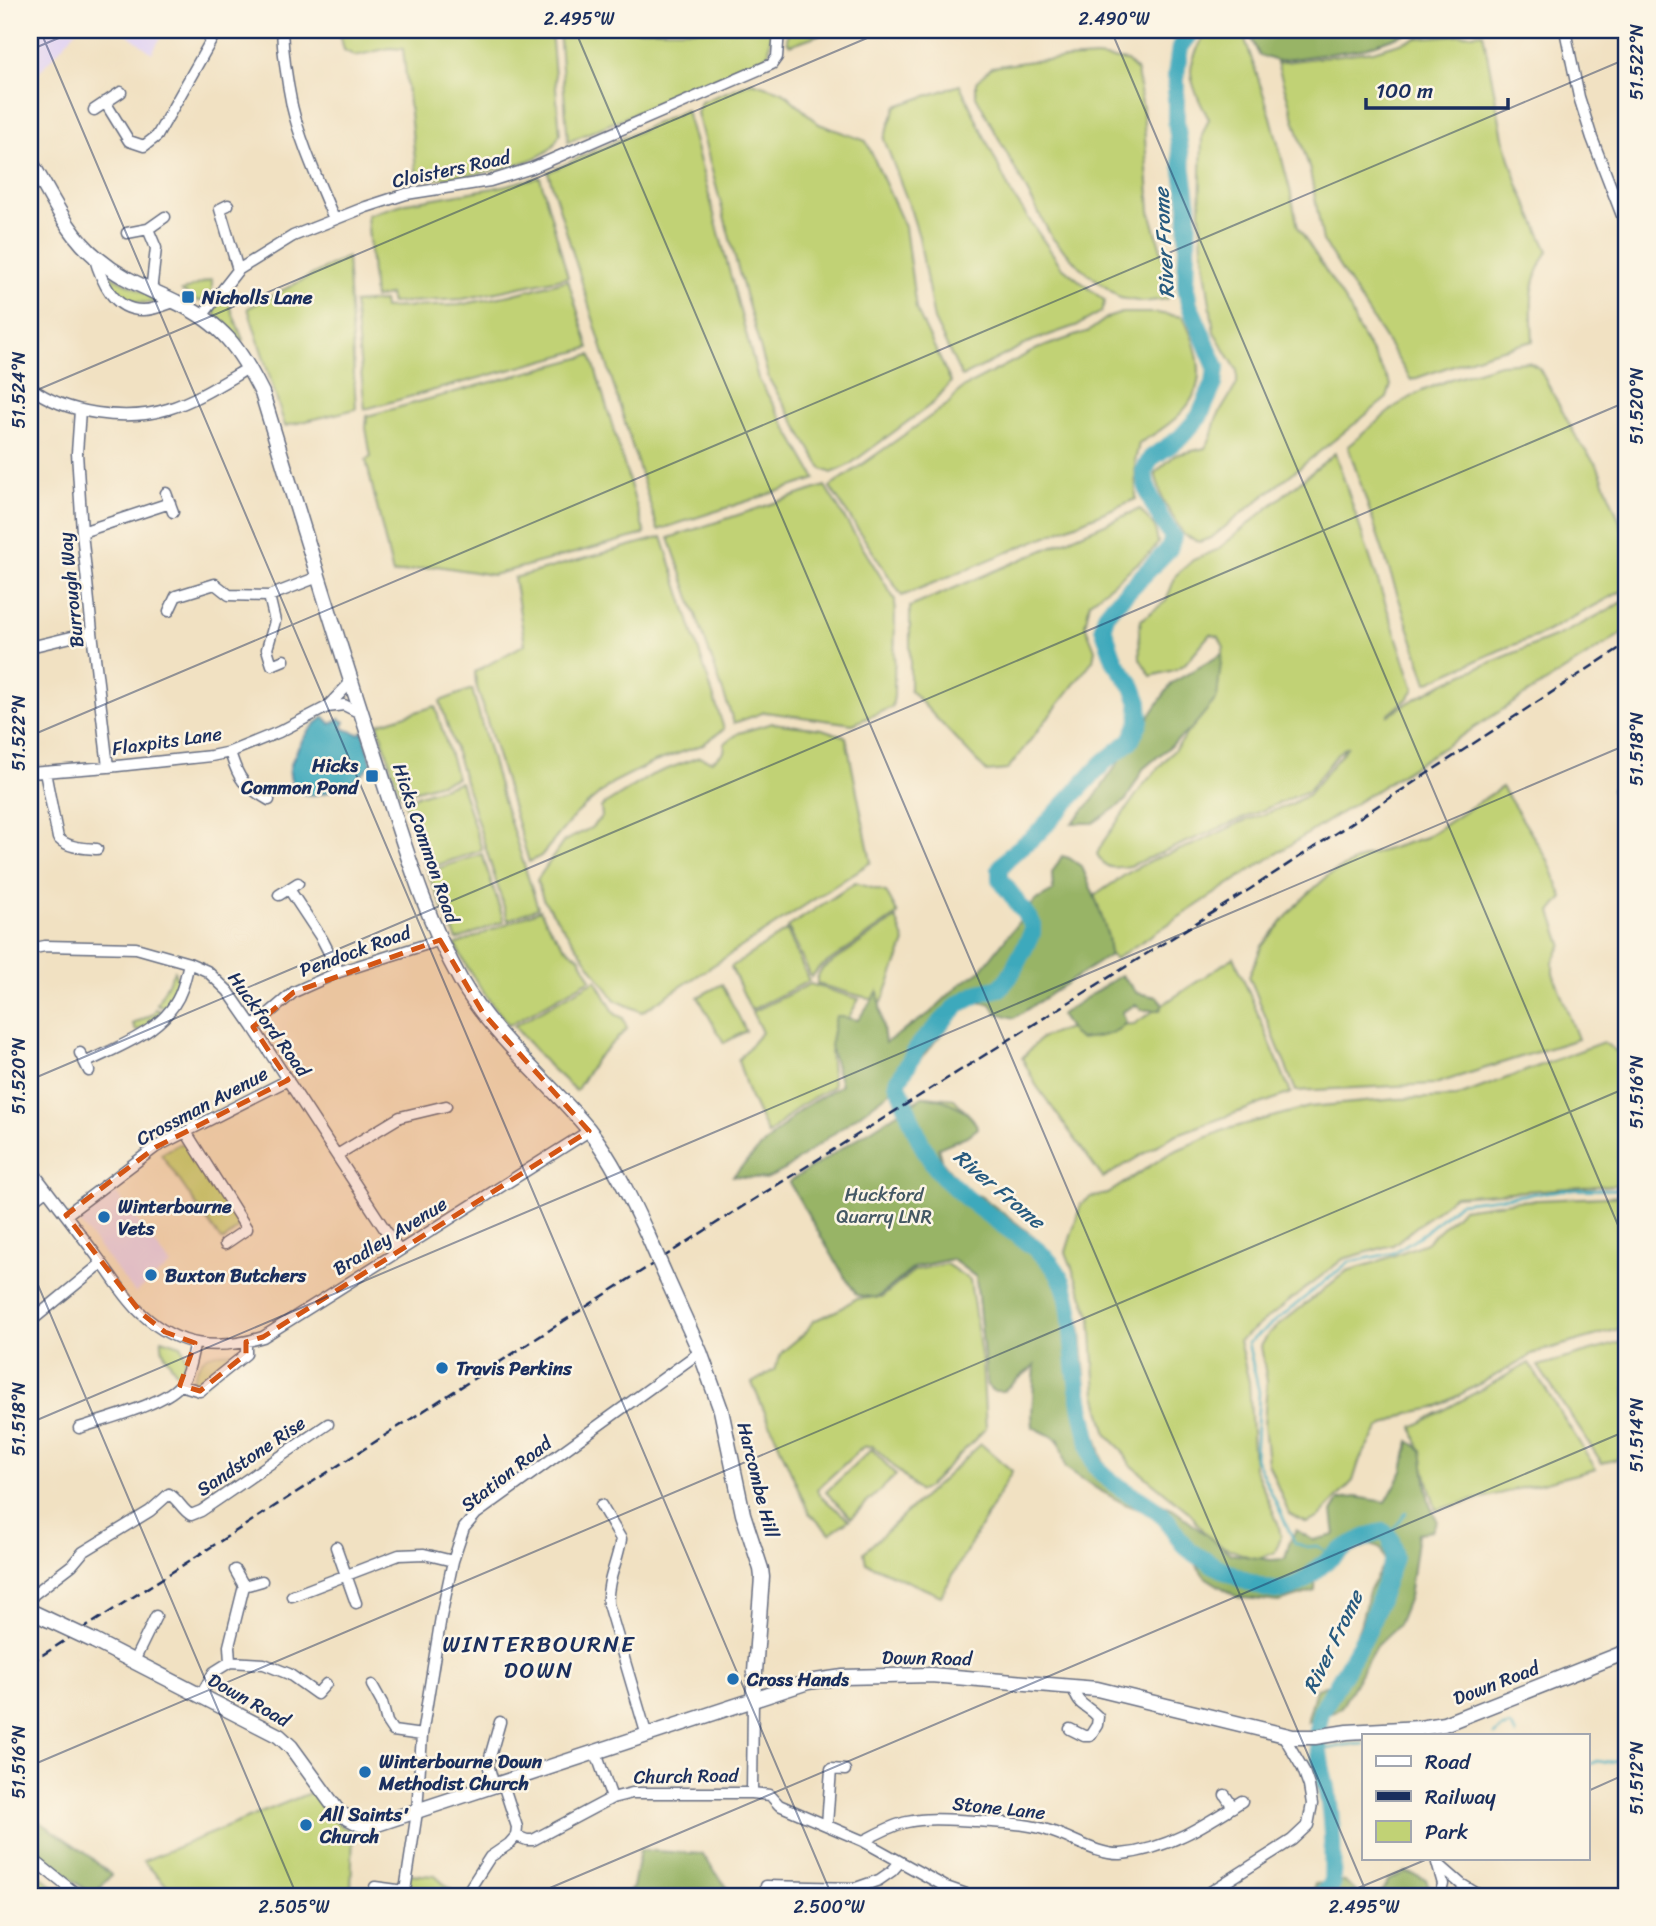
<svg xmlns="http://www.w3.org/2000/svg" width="1656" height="1926" viewBox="0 0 1656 1926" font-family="Sriracha,sans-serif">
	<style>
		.built { fill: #e2d4f3 }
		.green { fill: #c1d275; stroke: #6e806a; stroke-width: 2 }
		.forest { fill: #98b466; stroke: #5a7262; stroke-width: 2 }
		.water { fill: #3da9bc; stroke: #2c6c8d; stroke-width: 2 }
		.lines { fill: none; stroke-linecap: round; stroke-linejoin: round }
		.stream { stroke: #3da9bc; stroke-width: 2.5 }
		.river { stroke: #3da9bc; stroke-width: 18 }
		.minor-casing { stroke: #666d81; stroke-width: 13 }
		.tertiary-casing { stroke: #666d81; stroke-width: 17 }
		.minor { stroke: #fff; stroke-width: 10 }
		.tertiary { stroke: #fff; stroke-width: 14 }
		.rail { stroke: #1b2f5e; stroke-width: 2.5; stroke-dasharray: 10 5; stroke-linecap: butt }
		.tertiary-bridge-casing { stroke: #666d81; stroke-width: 17; stroke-linecap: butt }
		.tertiary-bridge { stroke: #fff; stroke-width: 14 }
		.marked { fill: #d45514; fill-opacity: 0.2; stroke: #d45514; stroke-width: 5; stroke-dasharray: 14 9; stroke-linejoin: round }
		.ticks { fill: none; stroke: #1b2f5e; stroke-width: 2; stroke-opacity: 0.45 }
		.poi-dot { fill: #1f6fb2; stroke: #fcf5e5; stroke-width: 2.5 }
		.labels { text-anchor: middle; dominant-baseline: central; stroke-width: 5; stroke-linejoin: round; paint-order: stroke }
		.street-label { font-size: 19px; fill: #1b2f5e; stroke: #fcf5e5 }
		.poi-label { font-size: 19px; font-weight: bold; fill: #1b2f5e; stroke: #fcf5e5; text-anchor: start }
		.park-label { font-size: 19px; fill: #445864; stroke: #fcf5e5 }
		.water-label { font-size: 21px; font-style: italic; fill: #275a7f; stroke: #fcf5e5 }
		.quarter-label { font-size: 23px; letter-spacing: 2px; fill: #1b2f5e; stroke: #fcf5e5 }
		.neatline { fill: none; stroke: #1b2f5e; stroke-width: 2.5 }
		.ticks-label { font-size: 18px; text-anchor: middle; fill: #1b2f5e }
	</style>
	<rect width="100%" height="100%" fill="#fcf5e5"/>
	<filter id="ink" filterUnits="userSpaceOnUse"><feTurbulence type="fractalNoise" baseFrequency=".0143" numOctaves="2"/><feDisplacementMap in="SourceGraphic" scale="14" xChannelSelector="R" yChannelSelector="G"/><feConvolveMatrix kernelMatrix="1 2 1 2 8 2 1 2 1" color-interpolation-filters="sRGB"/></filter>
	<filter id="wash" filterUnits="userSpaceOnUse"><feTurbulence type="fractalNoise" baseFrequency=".00686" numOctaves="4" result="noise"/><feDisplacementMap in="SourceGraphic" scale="28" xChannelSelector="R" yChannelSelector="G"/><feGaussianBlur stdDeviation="1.57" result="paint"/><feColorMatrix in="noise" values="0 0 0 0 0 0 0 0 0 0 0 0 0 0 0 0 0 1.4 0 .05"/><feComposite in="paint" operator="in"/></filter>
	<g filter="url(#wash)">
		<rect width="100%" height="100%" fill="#f1e1c2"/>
		<path class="built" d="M30,30H77L30,82Z
			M122,30H165L152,53Z
			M105,1191L115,1192L171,1265L135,1293L78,1221L80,1211Z"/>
		<path class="green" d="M223,30H277L278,36L220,33Z
			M339,30H551L560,134C557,138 555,145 551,148C530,168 445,182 417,178L403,49L389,48L355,56L344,50Z
			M559,30H771L769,52L764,58L568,142Z
			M788,30H832L790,45L787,41Z
			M1207,30H1242L1271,117L1290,190L1298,227L1350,309L1357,327L1391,385L1387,398L1211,538L1199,542L1184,535L1163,501L1155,473L1175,455L1205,448L1211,438L1216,419L1237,384V370L1214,332L1202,248L1200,214L1202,135L1209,119C1201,105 1192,88 1191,72C1190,60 1202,40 1207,30Z
			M1483,33L1503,137L1519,187L1548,251C1528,284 1531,303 1533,341L1488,353L1411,380L1323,241L1310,171L1277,63L1373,51L1417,38Z
			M1097,57L1127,61L1137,71L1143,110L1150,211L1173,292L1166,299L1143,302L1120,298L1081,268L1052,238L976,96V82L992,67L1032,61Z
			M752,82L783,92L819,124L866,141L905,227L916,309L951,382L933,403L849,465L832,473L822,469L769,379L735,258L697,113L701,102Z
			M960,85L1011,193L1061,266L1105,301L1101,312L1078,325L1032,341L962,377L934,320L919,237L909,205L884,139L896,106Z
			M686,110L758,378L816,479L658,530L548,172Z
			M540,177L568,277L463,299L391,303L389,295L374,298L367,215L406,203L494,188Z
			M347,257L356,409L285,426L248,308Z
			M107,274L158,299V302C132,306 120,297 105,277Z
			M212,279V293L202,301H197L182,291Z
			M568,280L589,348L365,409L354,303L383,301L384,308L459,305L510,295Z
			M226,296L243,340H240L214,313L218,302Z
			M1122,313H1156L1183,317C1215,380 1199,410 1139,443L1135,461L1136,499L902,596L830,487L948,404L962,388L1037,349L1089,331L1107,318Z
			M591,355L645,534L493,575L437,566L393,574L366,460L371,457L366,428L367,416Z
			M1528,362L1539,368L1579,442L1598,467L1626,537V589L1538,636L1500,650L1427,683L1348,446L1396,406L1422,391L1451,379L1500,364Z
			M1335,453L1414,689L1407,699L1387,716C1441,680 1495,661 1554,637C1579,627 1602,613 1626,600V631L1254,868L1115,959L1110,955L1108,937L1094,896L1134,869L1157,858L1195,844L1239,823L1291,804L1308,795L1348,746L1339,752L1308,791L1130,866C1113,868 1106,871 1097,854L1103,842L1144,784L1183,740L1212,683L1224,647L1219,637L1210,634L1184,665L1174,670L1151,676L1140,659L1139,632L1141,620L1166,601L1176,575L1193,560L1217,550Z
			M825,486L895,600L894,696L892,707L853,724L765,712L734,723L669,538Z
			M1140,509L1155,528L1158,543L1150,553L1090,602L1085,625L1095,650L1093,660L1007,770L987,772L910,690V607Z
			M662,537L724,729L702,745L652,763L612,783L575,815L541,856L529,862L476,684L475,672L525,644L514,578Z
			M472,689L502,797L538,908L508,920L440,701Z
			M435,706L457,778L400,795L378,724Z
			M772,723L822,729L846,737L871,862L642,1012L615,1000L543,899L537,880L564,841L591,828L602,817L601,807L652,775L699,757L712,761L724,752L725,743L739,733Z
			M460,782L482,850L426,869L404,800Z
			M1502,787L1548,860L1563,898L1551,912L1562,944L1553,962V973L1578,1039L1435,1084L1296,1091L1249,976L1262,946L1297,904L1330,874L1366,856L1426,837Z
			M482,854L504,921L457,940L427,872Z
			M855,883L886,892L898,914L819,968L811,977L788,927Z
			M540,910L550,928L564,946L579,957L591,979L509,1025C487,1000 470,974 455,945Z
			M896,918L905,942L882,1002L817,984V976L822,969Z
			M787,930L809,981L751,1010L731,967Z
			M1234,957L1291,1093L1175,1135L1103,1178L1036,1085L1022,1058L1041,1038L1069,1028L1134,1024Z
			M174,971L178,980L165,1008L157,1004Z
			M596,980L615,1014L623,1018L627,1029L596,1059L576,1091L549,1066L514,1026Z
			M722,984L746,1031L724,1043L698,997Z
			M810,984L859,999L830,1051L833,1086L798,1107L768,1135L748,1092L738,1060L762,1032L752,1012Z
			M156,1009L163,1012L156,1022L136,1031L133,1024L153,1014Z
			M1603,1042L1626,1058V1184L1455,1196L1393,1245L1343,1259L1239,1341L1249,1382L1254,1467L1278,1523L1281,1537L1275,1552L1257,1560L1211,1542L1190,1513L1130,1464L1122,1450L1107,1435L1096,1394L1091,1318L1066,1252L1081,1204L1091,1197L1107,1194L1170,1153L1224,1130L1309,1107L1398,1099L1456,1097Z
			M926,1096L954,1099L973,1119L978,1128L969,1135L938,1148L941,1160L959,1195L1011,1238L1060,1444L1042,1423L1038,1408L1036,1365L1003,1391H993L987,1385L976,1277L952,1259L915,1267L878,1298H881L915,1270L946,1264L970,1280L982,1362L986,1428L928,1487L919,1491L873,1446L863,1447L817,1489L819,1495L849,1520L830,1533L809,1513L752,1383L774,1370L782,1352L806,1332L813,1321L838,1310L855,1299L871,1298L857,1295L789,1182Z
			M179,1144H186L190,1147L238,1222V1228L225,1240H221L218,1236L161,1154Z
			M1626,1196V1327L1531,1354L1526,1359L1435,1408L1409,1413L1380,1427L1360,1459L1353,1481L1318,1518L1307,1523L1289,1514L1268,1463L1264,1425L1267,1382L1261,1346L1269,1333L1347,1271L1377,1262L1426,1243L1462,1209L1517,1201Z
			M162,1339L181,1345C188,1357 185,1365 180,1377C172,1365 160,1354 162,1339Z
			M1626,1341V1457L1602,1463L1538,1366Z
			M238,1352L240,1353L204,1385H191C202,1353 204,1353 238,1352Z
			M1529,1363L1596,1469L1436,1510L1413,1427Z
			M981,1444L1012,1471L941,1596L866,1563L864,1552Z
			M872,1449L896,1475L851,1518L826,1492Z
			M312,1792L341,1826L353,1831L351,1891L344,1896H177L143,1861Z
			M30,1867L64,1896H30Z
			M410,1874L435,1876L458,1896H431L432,1893L420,1888L417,1896H407Z"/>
		<path class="forest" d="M1247,30H1411L1407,33L1362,49L1277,61L1259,55Z
			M1222,654L1217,698L1192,728L1143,769L1126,800L1117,807L1093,823H1072L1093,800L1172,683Z
			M1062,856L1069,858L1082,867L1098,905L1108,937L1110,955L1014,1018L997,1013L991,1004L978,1002L959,1013L910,1071L905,1083L890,1092L783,1171L766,1179L733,1176L754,1154L801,1109L841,1085L830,1046L836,1016L858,1020L878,991L885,1043L930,1013L958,986L981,970L1035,901L1053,891L1052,873Z
			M1121,975L1137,993L1157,997L1163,1004L1160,1010H1143L1135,1005L1122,1012L1126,1022C1117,1036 1095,1037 1080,1039L1073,1034L1060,1015Z
			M924,1096C946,1099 968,1107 978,1128L969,1135L938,1148L941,1160L969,1194L980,1196L1005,1214L1033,1236L1065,1271L1074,1294L1081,1333L1088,1410L1104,1464L1127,1488L1174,1510L1231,1554L1271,1560L1285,1559L1289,1543L1296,1530L1313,1540L1335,1535L1332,1512L1339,1500L1356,1497L1386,1502L1403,1471L1409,1441L1422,1450L1429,1503L1437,1520L1432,1531L1418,1533L1409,1597L1398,1625L1376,1646L1341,1708L1307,1722L1316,1689L1337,1682L1360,1626L1369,1591L1385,1561L1381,1549L1370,1544L1342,1558L1333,1550L1316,1562L1315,1591L1279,1602L1237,1597L1205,1577L1187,1552L1158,1516L1125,1504L1097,1489L1066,1468L1059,1440L1033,1427L1032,1413L1035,1365L1003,1391H993L987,1385L976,1277L952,1259L915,1267L877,1298L857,1295L846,1279L789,1182Z
			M30,1815L83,1851L111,1875L94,1896L30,1848Z
			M640,1850L702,1854L730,1891L863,1893L873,1896H624L633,1887Z
			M1406,1872L1426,1879L1433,1896H1311L1315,1884L1345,1881L1353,1889L1362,1895L1381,1893L1389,1880Z"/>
		<path class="water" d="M324,717L331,724L340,719L345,722L342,728L359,734L363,731L372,764C365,771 357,780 347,784C332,791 303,804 293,785C286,772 291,763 297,750C304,736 311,726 324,717Z
			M1626,773V790H1624V796L1622,797H1615L1612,790L1614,787L1619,785L1621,778Z"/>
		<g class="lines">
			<path class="stream" d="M1388,1536L1406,1513
				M1330,1558L1324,1550L1317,1546L1306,1547L1295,1543L1255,1458L1259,1392L1248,1343L1349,1262L1393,1253L1424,1233L1459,1203L1563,1190L1626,1189
				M1494,1735L1501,1729L1510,1726L1516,1735
				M1318,1751L1346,1745L1364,1744
				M1588,1765L1597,1761L1609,1763L1626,1759"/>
			<path class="river" d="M1193,30L1180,47L1176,75V121L1188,206L1186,286L1189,304L1216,367L1214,384L1199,417L1180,438L1151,458L1144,471C1146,495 1159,517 1173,537L1169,549L1114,605L1106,615L1103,627L1115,662L1133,687L1139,703L1140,721L1131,740L1103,763L1036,835L1012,854L1000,868V879L1032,923V933L1010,976L1000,988L979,993L959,1004L919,1045L897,1083C910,1114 920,1152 944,1177C964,1198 987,1214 1010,1230C1028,1243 1050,1257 1060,1277C1071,1297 1071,1321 1073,1344C1075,1374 1080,1404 1087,1433C1089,1443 1090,1455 1095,1464C1107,1486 1147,1499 1166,1519C1173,1527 1177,1537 1184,1545C1195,1557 1257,1589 1274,1590C1297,1592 1312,1573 1328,1560C1341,1549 1367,1534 1384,1532L1391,1539L1394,1558L1368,1631L1321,1712C1312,1743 1324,1772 1329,1803C1333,1829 1333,1859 1332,1885L1320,1896"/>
		</g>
	</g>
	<g filter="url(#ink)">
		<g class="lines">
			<defs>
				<path id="minor" d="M282,30C283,55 287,81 292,106C301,144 319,182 334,219
					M1565,30L1579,97L1592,138L1626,226
					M105,102L129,141L144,146L157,136L217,30
					M94,110L121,92
					M228,205L220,209L238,270
					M148,229L156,248L151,292
					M127,233L148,229L165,217
					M94,256C101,280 113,311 143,310C154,310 165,305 176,301
					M202,316L238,270L293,236L366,207L406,194L490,181L532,168L772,64L777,57L779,30
					M30,387C65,414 127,422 168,409C197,400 224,382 250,367
					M80,410L77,453L82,532L92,632L108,767
					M166,493L173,512
					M82,532L170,503
					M269,596L275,621L267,649L272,665L284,660
					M169,611L176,596L215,584L229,595L269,596L318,577
					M30,647L92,632
					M327,707L344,705L362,714
					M230,752C239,781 243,785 269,800
					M45,772L58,838C68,848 83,848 97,849
					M30,773L108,767L211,756L230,752L279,732L327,707L351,682
					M289,889L322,939L339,972
					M279,895L298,883
					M30,949L45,946L136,948L189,963L207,971L228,991L253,1027L399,1251
					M253,1027L294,992L339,972L440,940
					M80,1053L89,1071
					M85,1063C121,1045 168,1030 182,989C185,981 187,971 189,963
					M186,1132L247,1229L225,1244
					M337,1155L400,1117L446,1106
					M30,1168C53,1198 76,1228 99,1259C112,1276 126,1300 142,1314C179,1348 217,1351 263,1337L589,1131
					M30,1202L46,1190
					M66,1215L156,1147L288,1080
					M30,1322L102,1263
					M180,1385L200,1391L246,1354V1342
					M79,1428C105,1419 164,1404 180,1385C190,1374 191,1356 195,1343
					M601,1505L621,1539C618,1561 606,1582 608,1604L647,1736
					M336,1547L356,1603
					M235,1570L244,1586L262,1581
					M292,1596L399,1555L424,1554L453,1561
					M30,1600L34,1594L72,1565L83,1552L150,1511L169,1494C179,1500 181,1509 191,1515L201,1511L328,1424
					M134,1661L156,1616
					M230,1662L264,1664L289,1674L317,1694L326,1684
					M372,1685L382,1703L387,1722L393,1731L422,1735
					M201,1695L214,1672L230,1662L229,1646L244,1586
					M1070,1729L1084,1736H1090L1097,1725L1098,1717C1085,1703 1078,1708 1073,1686
					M596,1753L612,1798
					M494,1786L488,1764L500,1722
					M752,1793L753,1699
					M1225,1795L1233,1807
					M827,1825L831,1769L845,1770
					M516,1836L527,1840H533L612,1798L632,1793H752L770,1795L779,1805L863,1841L946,1887L972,1896
					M863,1841C877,1834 892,1825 907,1822C930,1817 953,1820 977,1821C1001,1823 1027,1823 1050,1831C1073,1838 1097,1855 1121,1854C1166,1850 1205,1825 1242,1801
					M30,1857L79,1896
					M1437,1863L1461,1884L1481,1896
					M1437,1863L1443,1884L1440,1896
					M766,1886L856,1888L879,1880L892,1871L900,1862
					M375,1887L405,1891L417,1812L422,1735L441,1617L453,1561L464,1528L476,1514L700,1352
					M465,1896L490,1857L509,1844L516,1836L517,1827L503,1784
					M1204,1896L1292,1840L1308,1825L1312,1804L1309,1786L1303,1769L1283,1735"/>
				<path id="tertiary" d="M30,161C50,193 67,234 97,258C124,281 146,287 176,302C223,324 240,349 262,393C299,515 336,637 376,758C401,833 422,912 461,981C494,1038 548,1080 589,1130C614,1162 631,1200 648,1236
					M667,1279L700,1352L721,1410L743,1514L761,1569L762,1577L753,1699
					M30,1611L47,1619
					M94,1641L279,1736L291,1747L339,1813L360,1824L374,1825L808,1682L843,1677L931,1675L1097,1689L1293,1737H1315L1347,1732L1420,1728L1444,1724L1626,1652"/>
			</defs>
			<use href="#minor" class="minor-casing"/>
			<use href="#tertiary" class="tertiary-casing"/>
			<use href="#minor" class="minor"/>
			<use href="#tertiary" class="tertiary"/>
			<path class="rail" d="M30,1663L737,1210L1247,891L1626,644"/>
			<defs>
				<path id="tertiary-bridge" d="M648,1236L667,1279
					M47,1619L94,1641"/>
			</defs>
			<use href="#tertiary-bridge" class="tertiary-bridge-casing"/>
			<use href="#tertiary-bridge" class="tertiary-bridge"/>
		</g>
	</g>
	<path class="marked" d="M440,940L483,1013L589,1131L263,1337L246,1342V1354L200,1391L180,1385L195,1343L165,1332L141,1313L66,1215L156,1147L288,1080L253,1027L294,992Z"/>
	<path class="ticks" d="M40,30L832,1896M575,30L1368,1896M1111,30L1626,1244M30,50L78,30M30,393L886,30M30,736L1626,59M30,1080L1626,402M30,1266L297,1896M30,1423L1626,745M30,1766L1626,1088M1588,1791L1626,1774M531,1896L1626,1431M1339,1896L1430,1858"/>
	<g class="poi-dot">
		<rect x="181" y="290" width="14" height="14" rx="3.5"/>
		<rect x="365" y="769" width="14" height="14" rx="3.5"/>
		<circle cx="104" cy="1217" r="7"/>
		<circle cx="151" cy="1275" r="7"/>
		<circle cx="442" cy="1368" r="7"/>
		<circle cx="733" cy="1679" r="7"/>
		<circle cx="365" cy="1772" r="7"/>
		<circle cx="306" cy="1825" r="7"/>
	</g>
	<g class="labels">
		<g class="street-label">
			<text transform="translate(451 169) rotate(-12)">Cloisters Road</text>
			<text transform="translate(71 590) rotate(-96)">Burrough Way</text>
			<text transform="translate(167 741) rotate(-8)">Flaxpits Lane</text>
			<text transform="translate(426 843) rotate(71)">Hicks Common Road</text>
			<text transform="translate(355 951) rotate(-20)">Pendock Road</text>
			<text transform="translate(269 1024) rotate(54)">Huckford Road</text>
			<text transform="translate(202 1106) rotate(-28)">Crossman Avenue</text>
			<text transform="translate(390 1236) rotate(-32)">Bradley Avenue</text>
			<text transform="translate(251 1456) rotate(-34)">Sandstone Rise</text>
			<text transform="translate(506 1474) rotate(-38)">Station Road</text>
			<text transform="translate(758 1480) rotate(76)">Harcombe Hill</text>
			<text transform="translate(927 1658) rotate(1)">Down Road</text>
			<text transform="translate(1496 1683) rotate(-21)">Down Road</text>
			<text transform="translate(249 1700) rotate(29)">Down Road</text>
			<text transform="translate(686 1776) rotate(-1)">Church Road</text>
			<text transform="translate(999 1808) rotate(6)">Stone Lane</text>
		</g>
		<g class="poi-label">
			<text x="202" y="297">Nicholls Lane</text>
			<text x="358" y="765" text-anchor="end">Hicks<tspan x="358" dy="22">Common Pond</tspan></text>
			<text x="118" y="1206">Winterbourne<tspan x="118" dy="22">Vets</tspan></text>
			<text x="165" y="1275">Buxton Butchers</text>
			<text x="456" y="1368">Travis Perkins</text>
			<text x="747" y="1679">Cross Hands</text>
			<text x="379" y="1761">Winterbourne Down<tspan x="379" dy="22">Methodist Church</tspan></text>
			<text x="320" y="1814">All Saints'<tspan x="320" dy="22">Church</tspan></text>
		</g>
		<g class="park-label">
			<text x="884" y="1194">Huckford<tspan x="884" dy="22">Quarry LNR</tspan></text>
		</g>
		<g class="water-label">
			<text transform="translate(1164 243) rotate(-93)">River Frome</text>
			<text transform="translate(999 1189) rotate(40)">River Frome</text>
			<text transform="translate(1333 1642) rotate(-64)">River Frome</text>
		</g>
		<g class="quarter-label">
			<text x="539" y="1644">WINTERBOURNE<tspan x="539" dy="26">DOWN</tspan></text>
		</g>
	</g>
	<rect width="1656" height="1926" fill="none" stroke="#fcf5e5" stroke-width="77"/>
	<rect x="1362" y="1734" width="228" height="126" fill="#fcf5e5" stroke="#a2a6af" stroke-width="2"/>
	<rect x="1376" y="1756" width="35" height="10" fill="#ffffff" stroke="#a2a6af" stroke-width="2"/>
	<text x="1425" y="1769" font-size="21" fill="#1b2f5e">Road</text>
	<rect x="1376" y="1791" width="35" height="10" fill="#1b2f5e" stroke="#a2a6af" stroke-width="2"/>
	<text x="1425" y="1804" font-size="21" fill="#1b2f5e">Railway</text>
	<rect x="1376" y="1821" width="35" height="21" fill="#c1d275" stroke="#a2a6af" stroke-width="2"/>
	<text x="1425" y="1839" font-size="21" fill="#1b2f5e">Park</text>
	<path d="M1366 98v10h142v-10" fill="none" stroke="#1b2f5e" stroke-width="3.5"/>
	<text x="1376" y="98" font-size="21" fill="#1b2f5e" stroke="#fcf5e5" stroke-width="5" paint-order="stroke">100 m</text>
	<rect x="38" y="38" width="1580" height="1850" class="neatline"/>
	<g class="ticks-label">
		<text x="579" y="25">2.495°W</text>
		<text x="1114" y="25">2.490°W</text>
		<text transform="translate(1637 62) rotate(-90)" y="6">51.522°N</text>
		<text transform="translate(19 390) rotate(-90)" y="6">51.524°N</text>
		<text transform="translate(1637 406) rotate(-90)" y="6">51.520°N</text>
		<text transform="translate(19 733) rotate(-90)" y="6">51.522°N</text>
		<text transform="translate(1637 749) rotate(-90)" y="6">51.518°N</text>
		<text transform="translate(19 1076) rotate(-90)" y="6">51.520°N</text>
		<text transform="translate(1637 1092) rotate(-90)" y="6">51.516°N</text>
		<text transform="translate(19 1419) rotate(-90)" y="6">51.518°N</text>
		<text transform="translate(1637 1435) rotate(-90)" y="6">51.514°N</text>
		<text transform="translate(19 1762) rotate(-90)" y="6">51.516°N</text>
		<text transform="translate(1637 1778) rotate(-90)" y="6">51.512°N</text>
		<text x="294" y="1913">2.505°W</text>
		<text x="829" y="1913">2.500°W</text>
		<text x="1364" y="1913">2.495°W</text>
	</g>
</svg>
